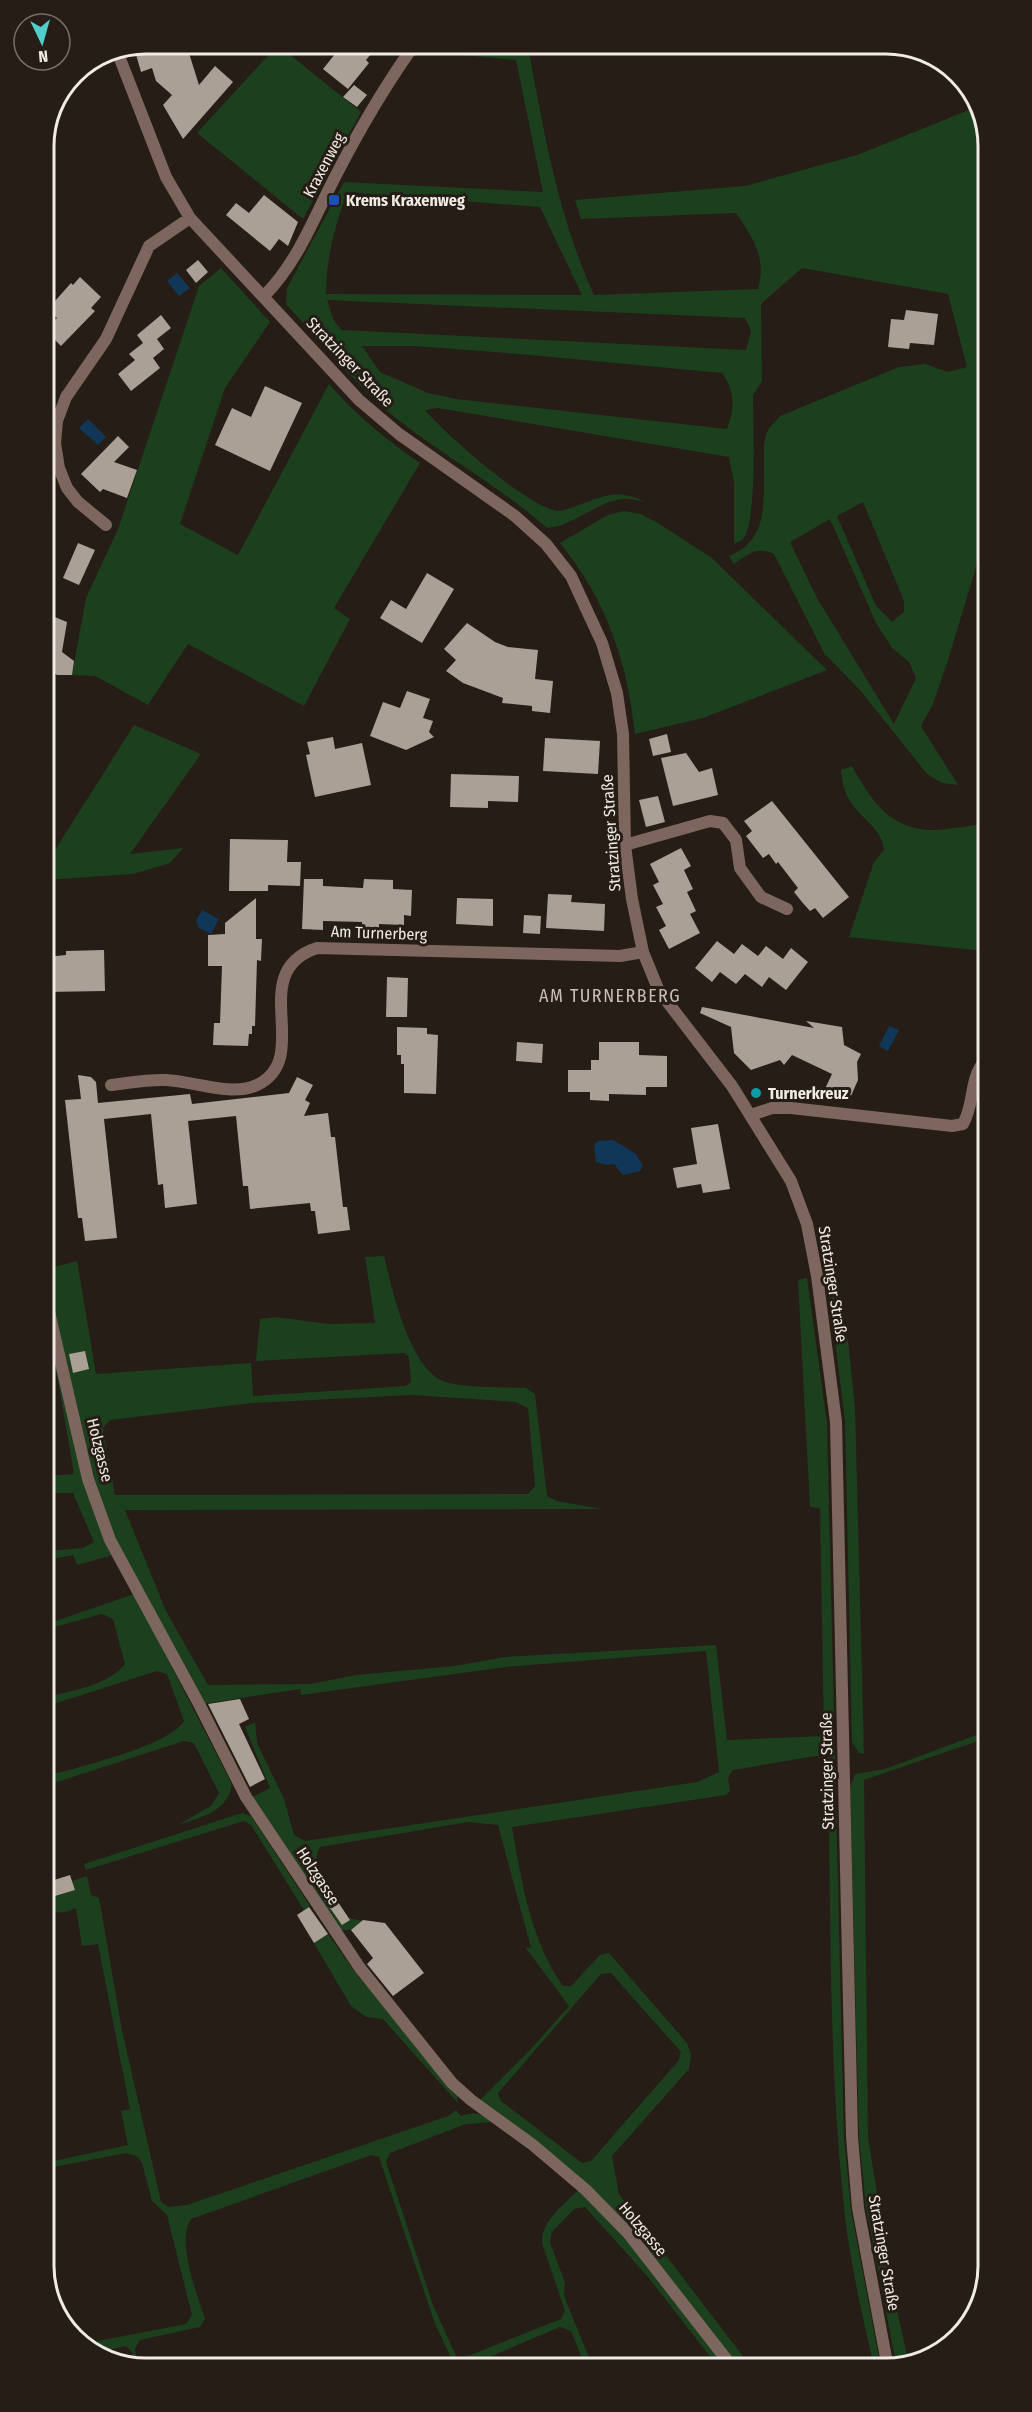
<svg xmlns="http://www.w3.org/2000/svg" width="1032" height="2412" viewBox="0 0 1032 2412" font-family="'Fira Sans Condensed',sans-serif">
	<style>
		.green { fill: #1c3f1e; fill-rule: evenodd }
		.water { fill: #113758 }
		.building { fill: #aaa095 }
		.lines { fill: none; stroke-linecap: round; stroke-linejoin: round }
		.minor { stroke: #7d665e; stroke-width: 12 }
		.transit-dot { fill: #1a4fb4; stroke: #261d16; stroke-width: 2 }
		.culture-dot { fill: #0f9aa8; stroke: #261d16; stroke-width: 2 }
		.labels { text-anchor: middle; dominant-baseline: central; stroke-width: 6; stroke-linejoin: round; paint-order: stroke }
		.street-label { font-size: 16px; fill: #f1ebe6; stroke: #261d16 }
		.poi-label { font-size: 16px; font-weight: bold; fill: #f1ebe6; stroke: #261d16; text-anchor: start }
		.neighbourhood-label { font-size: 18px; letter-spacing: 1.5px; fill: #cbbeb5; stroke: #261d16 }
		.rim { fill: none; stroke: #f1ebe6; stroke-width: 3 }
	</style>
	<rect width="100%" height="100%" fill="#261d16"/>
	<path class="green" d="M528,47C544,132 558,216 594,295L758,289C767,259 753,237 736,213L581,219L575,200L745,186L857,155L969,110L983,123L984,541L948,660L933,704L921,726L958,785L942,783L927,774L859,689L824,653L774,554C757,546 748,554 734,564L729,556C770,540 763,500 764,463C764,452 763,440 768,430C771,425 777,420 780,416L899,367L925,364L948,372L967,367L948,294L802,268L761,304L762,381L753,395C753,419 758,526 742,540C740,542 737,542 734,544V483L729,457L438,408L425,410C445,434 529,508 558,511C564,511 570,508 576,506C603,496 618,488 645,502C638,501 629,498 622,499C594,503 574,526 547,528C503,489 452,461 405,425C360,391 324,346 286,304L287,288L344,182L543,192L516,60L422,51L424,48ZM348,192L540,207L582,295L326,294C326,260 335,223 348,192ZM327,300L745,318L751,331L746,350L342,330L334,321ZM362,346H415L531,355L722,373C735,391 735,409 727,429L456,399L428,393L380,372ZM863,502L904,601V612L892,622L876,606L837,516ZM830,519L876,623L892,648L909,662L916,678L894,724L817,598L790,542Z
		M273,50H284L361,112L303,219L197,133Z
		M221,268L270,322L225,388L180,524L238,555L329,384C356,415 386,440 420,463L334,608L350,619L304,706L188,644L148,705L95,676L72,675L86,598L118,529L199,286Z
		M624,511L641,514L661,525L712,558L827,670L703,718L635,734C627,661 607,601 560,543L608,515Z
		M134,725L201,754L130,854L183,848L170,863L133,874L45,880V860L48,861Z
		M852,766C876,810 899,838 953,828C964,827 976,826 985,821V951L849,937L874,862L884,850C882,828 861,819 850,801C844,792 842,780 841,770Z
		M817,1223L837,1275L848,1341L855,1407L864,1754L859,1753L852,1742L845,1421L827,1275Z
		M384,1256C392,1289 409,1367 443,1381C459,1388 506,1387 526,1388L535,1394L547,1496L557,1501L602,1509L125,1510L166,1611L208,1685L310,1684L356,1675L454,1666L505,1657L716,1645L727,1740L824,1736L820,1508L810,1507L798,1280L807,1278L827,1423L844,2138L851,2210L880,2363H873C862,2312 849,2260 844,2207C828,2057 831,1904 828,1754L733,1770L728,1778L730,1791L726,1795L512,1827C522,1883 530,1939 563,1986H571L600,1955L609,1953L687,2043L691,2055L689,2069L612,2156L619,2194L749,2364H736L631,2229L479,2101L531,2049L569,2006L525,1947L531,1948L498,1825L468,1822L320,1847C306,1870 336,1899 349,1918L363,1921L351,1930H341L252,1797L270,1788L245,1727L255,1722L257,1743L284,1799L294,1835L305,1841L697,1782L719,1772L706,1651L506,1667L301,1695L300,1689L203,1704L114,1538L94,1478L46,1280V1269L77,1261L96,1374L251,1363L253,1396L406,1386L411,1382L409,1357L404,1353L256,1361L260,1319L275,1317L329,1324L375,1323L365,1257ZM412,1395L516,1402L528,1408L535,1486L528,1494L115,1495L103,1428L110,1420L252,1403ZM611,1973L681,2052L679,2060L591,2161L582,2163L501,2101L498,2093L601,1974Z
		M52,1345L113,1555L77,1565L73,1555L47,1560V1551L83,1548L94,1542L73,1493H47V1476L74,1474Z
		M134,1594L232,1784C229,1811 200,1818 178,1825L211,1806L219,1793L194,1743L184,1741L48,1785V1776C80,1766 167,1747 184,1721L167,1674L157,1671L47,1706V1697C73,1690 107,1686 125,1664L113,1619L102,1614L47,1629V1624Z
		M987,1731V1738L864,1780L868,2137L894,2298L909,2363H896L866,2207L859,2137L850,1788L855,1774L885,1769Z
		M242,1813L251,1816L310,1906L304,1910L251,1825L244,1821L86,1870L84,1864Z
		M87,1876L91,1895L99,1898L122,2030L161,2202L169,2207L187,2205L448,2116L456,2110L461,2116C476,2111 482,2114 495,2122L466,2124L390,2153L386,2162L433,2305L458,2360L561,2319L565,2311L542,2243C541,2221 563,2206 578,2190L624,2236L724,2364H716L648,2277L585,2207L574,2209L552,2232L550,2242L565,2283L564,2296L592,2365H585L571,2331L560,2327L468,2366H455L435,2324L379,2157L371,2155L191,2219C176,2242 197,2293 205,2319L200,2327L140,2340L135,2349L139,2368L135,2367L132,2352L126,2346C111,2349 94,2356 82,2344L186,2324L192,2315L167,2215L152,2201L142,2163L136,2156L126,2153L49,2168V2162L128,2145L121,2111L130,2109L98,1944L82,1946L76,1908C65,1913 58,1915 48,1908V1882L53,1897L75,1890L72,1881Z
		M328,1934L355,1972L457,2095L458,2103L383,2019L366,2017L351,2006L314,1943Z"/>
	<path class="water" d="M177,273L190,288L179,296L167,281Z
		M88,419L106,437L98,445L79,428Z
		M202,910L219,919L211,934L199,928L196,921Z
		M889,1026L899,1030L888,1051L879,1046Z
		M613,1140L636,1154L643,1166L640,1171L623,1175L614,1164L606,1165L596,1162L594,1145L598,1141Z"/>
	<path class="building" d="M339,49H375L366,60L369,63L348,89L323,69Z
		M188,50L199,85L215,66L233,82L183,139L163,105L172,95L156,81L152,68L141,72L135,51Z
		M354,85L367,95L357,107L343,97Z
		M264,195L298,222L288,246L279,239L270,251L226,215L236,203L249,213Z
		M198,260L208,272L196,283L186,270Z
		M80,277L101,297L91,308L95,311L61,346L45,330L57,318L48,309L71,283L73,285Z
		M906,310L938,314L934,345L910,343L909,349L888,347L891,319L904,320Z
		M161,315L171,328L157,339L164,349L153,358L160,368L131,391L118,374L135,360L129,354L143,343L137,335Z
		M265,386L302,403L270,471L215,445L232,408L251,417Z
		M118,436L129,447L114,462L137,470L127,498L103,489L100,492L81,474Z
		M78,543L95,550L79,585L63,578Z
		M427,573L454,589L422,643L380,618L391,600L406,609Z
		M45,613L67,622L62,652L74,661L72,675H57L45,666Z
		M467,623L495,642L508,647L538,650L535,679L553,681L550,713L532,711V706L502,703L503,698L463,683L446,671L456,660L444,649Z
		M407,691L430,699L423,718L433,721L429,732L434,737L406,750L370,736L383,702L400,708Z
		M667,734L671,752L653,756L649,739Z
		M333,737L335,749L362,743L371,785L315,797L306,755L310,754L307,742Z
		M545,738L600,741L598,774L543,771Z
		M686,753L699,772L712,768L718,795L673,806L661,758Z
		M451,774L519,776L518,802L488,801V808L450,807Z
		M658,796L665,822L646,827L639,800Z
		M772,801L849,897L823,918L815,908L810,911L802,902L794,892L798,888L778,862L776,864L769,854L763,858L746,836L752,831L744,821Z
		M230,839L288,840L287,862H301L300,886L268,885V891H229Z
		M681,848L691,866L684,870L693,889L687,892L696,911L690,914L700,933L669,949L659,930L666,926L656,907L663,904L653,885L659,882L650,864Z
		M304,879H323V886L363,888L364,879L393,880V889L412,890L411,916L404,915V925L379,924V930L362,929V922L323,921V930L302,929Z
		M548,894L572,895L571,902L605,904L604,931L546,928Z
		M256,898V939H262L261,961L257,960L255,1026H252V1034H249L248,1046L213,1045L214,1023H220L222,966H208V935L225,934V923Z
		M457,898L493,899V926L456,924Z
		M524,915L541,916L540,934L523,933Z
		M717,941L734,954L742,944L758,956L766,946L783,959L791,948L808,962L786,990L769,977L762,987L745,974L736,984L720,972L712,982L695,968Z
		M104,950L105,991L46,992V957L66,955V951Z
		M387,977L408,978L407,1017H386Z
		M702,1007L814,1028L806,1021L842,1027L844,1045L861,1054L857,1062L858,1080L851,1096L823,1093L832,1074L792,1055L784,1065L780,1060L751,1070L734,1053L731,1027L700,1013Z
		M397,1027L427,1028V1034L438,1035L436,1094L404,1093V1064H401V1055H397Z
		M517,1042L543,1044L542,1063L516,1061Z
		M599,1042H639V1055L667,1056V1087H646V1095L609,1094V1101L590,1100V1092H568V1070H591V1060H599Z
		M78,1075L91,1077L96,1082L98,1103L190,1094L192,1104L289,1093L297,1077L313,1085L305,1100L310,1103L304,1116L328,1113L331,1137H335L343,1207H347L350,1230L318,1234L315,1211H311L310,1203L250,1209L248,1186H243L236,1116L188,1121L197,1204L165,1208L163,1184L158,1185L151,1114L104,1119L117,1238L85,1241L82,1218H78L65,1100L81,1099Z
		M718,1124L730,1189L703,1193L701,1184L677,1188L673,1168L697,1164L691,1128Z
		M85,1351L89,1369L73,1373L69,1354Z
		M240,1699L249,1719L239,1724L265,1779L250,1787L208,1704Z
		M70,1875L75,1890L52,1897L48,1882Z
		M332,1893L350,1920L342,1925L323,1898Z
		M309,1907L328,1934L314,1943L297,1915Z
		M363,1920L385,1923L424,1973L393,1996L367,1964L373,1958L351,1930Z"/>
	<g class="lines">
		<path class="minor" d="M117,51L166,177L190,218L359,400L399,434L515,516L546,544L571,576L602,643L617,693L623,734L625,845L632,899L643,952L659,991L732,1086L791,1181L807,1224L817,1276L836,1422L852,2137L858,2208L887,2363
			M264,296C297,263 313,220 334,179C357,134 383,89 412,48
			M106,525L78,502L67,488L59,468L55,443L57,421L66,397L106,339L149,246L190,218
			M625,845L710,821L723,823L736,840L740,868L761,897L787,909
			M111,1085C129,1083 148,1079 166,1080C193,1081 231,1097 257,1085C315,1057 244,972 317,948L620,956L643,952
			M751,1115L772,1108H791L952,1126L963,1124C975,1103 969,1079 985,1060
			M46,1299L88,1479L110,1540L199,1704L246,1797L360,1968L452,2083L471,2100L533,2145L586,2190L628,2233L730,2364"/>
	</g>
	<rect class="transit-dot" x="328" y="194" width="12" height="12" rx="3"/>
	<circle class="culture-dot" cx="756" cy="1093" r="6"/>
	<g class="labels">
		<g class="street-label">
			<text transform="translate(324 165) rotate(-62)">Kraxenweg</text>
			<text transform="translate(350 362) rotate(46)">Stratzinger Straße</text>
			<text transform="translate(611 833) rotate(-94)">Stratzinger Straße</text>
			<text transform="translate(379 933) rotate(2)">Am Turnerberg</text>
			<text transform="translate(833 1284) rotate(81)">Stratzinger Straße</text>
			<text transform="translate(100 1450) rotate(76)">Holzgasse</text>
			<text transform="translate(827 1771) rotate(-91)">Stratzinger Straße</text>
			<text transform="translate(318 1876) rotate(57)">Holzgasse</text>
			<text transform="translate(643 2229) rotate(50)">Holzgasse</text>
			<text transform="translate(884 2253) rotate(80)">Stratzinger Straße</text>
		</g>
		<g class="poi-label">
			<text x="346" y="200">Krems Kraxenweg</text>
			<text x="768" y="1093">Turnerkreuz</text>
		</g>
		<g class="neighbourhood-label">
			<text x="610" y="996">AM TURNERBERG</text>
		</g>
	</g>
	<path d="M0 0H1032V2412H0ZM146 54H886A92 92 0 0 1 978 146V2266A92 92 0 0 1 886 2358H146A92 92 0 0 1 54 2266V146A92 92 0 0 1 146 54Z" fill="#261d16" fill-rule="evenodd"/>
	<path class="rim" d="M146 54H886A92 92 0 0 1 978 146V2266A92 92 0 0 1 886 2358H146A92 92 0 0 1 54 2266V146A92 92 0 0 1 146 54Z"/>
	<g transform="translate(42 42) rotate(175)"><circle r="28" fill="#261d16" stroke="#776f69" stroke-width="1.5"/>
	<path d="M0-4.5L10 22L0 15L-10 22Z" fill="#52cdcc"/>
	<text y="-9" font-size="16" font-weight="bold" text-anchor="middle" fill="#f1ebe6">N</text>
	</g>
</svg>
